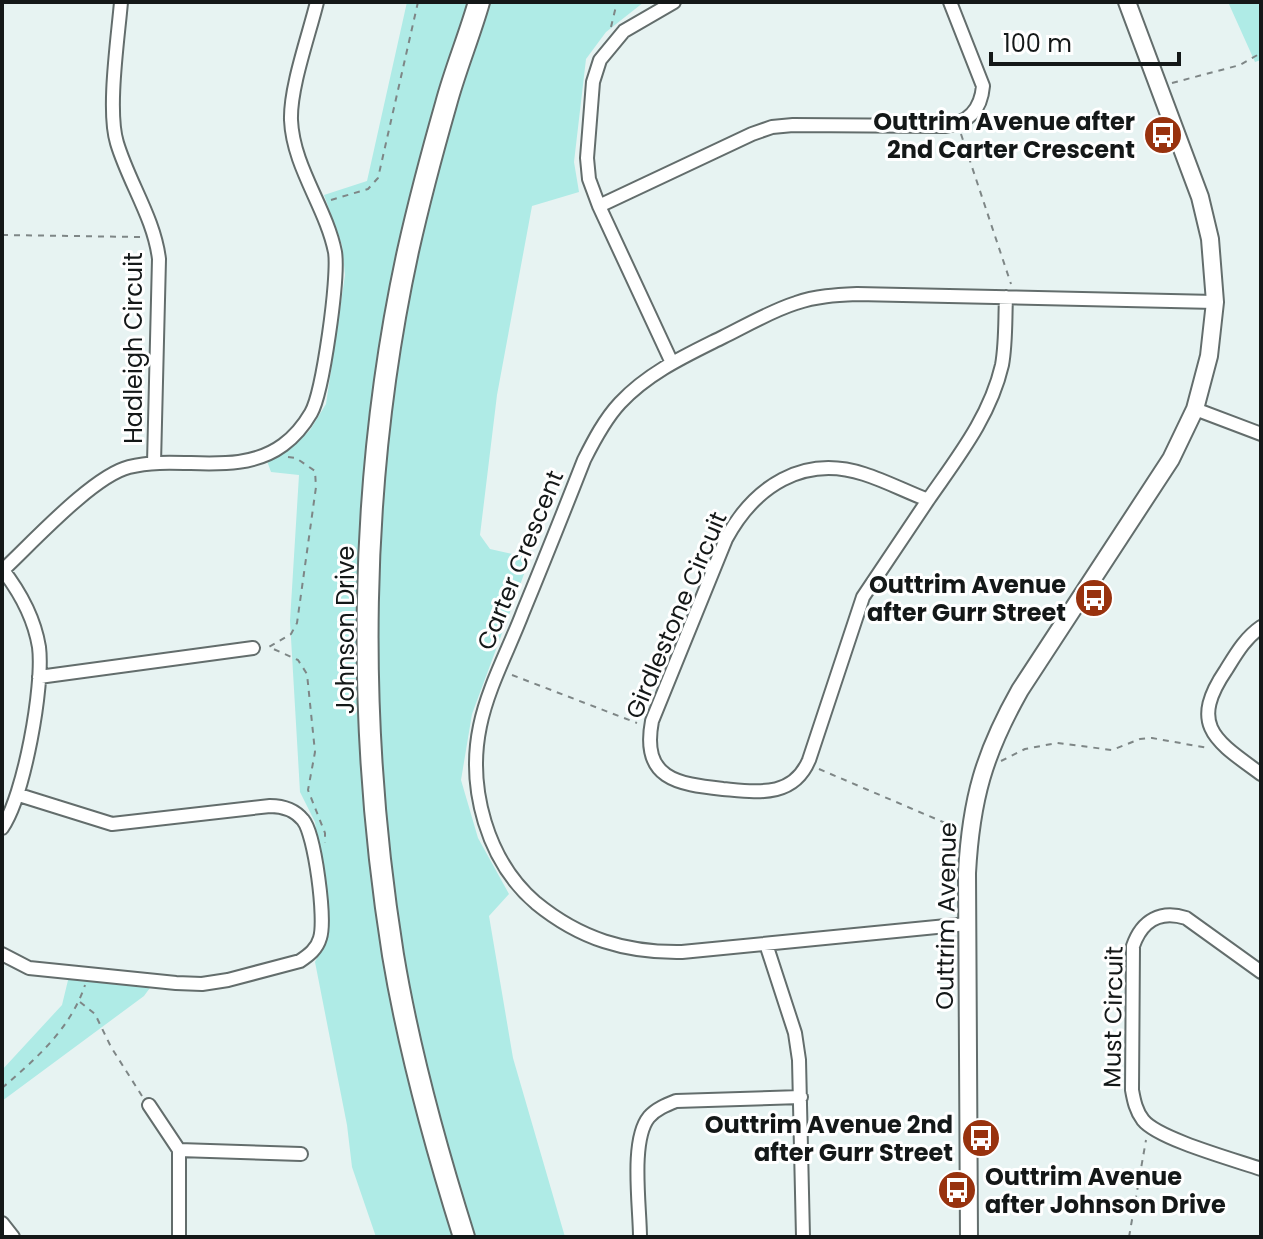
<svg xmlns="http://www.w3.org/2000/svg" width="1263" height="1239" viewBox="0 0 1263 1239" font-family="Poppins,sans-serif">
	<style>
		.green { fill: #afebe6 }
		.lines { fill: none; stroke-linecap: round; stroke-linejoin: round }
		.minor-casing { stroke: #636d6c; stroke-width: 16 }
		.tertiary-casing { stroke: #636d6c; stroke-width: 20 }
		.primary-casing { stroke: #636d6c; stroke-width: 24 }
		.path { stroke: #7e8686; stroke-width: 2; stroke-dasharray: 6 6; stroke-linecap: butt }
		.minor { stroke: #fff; stroke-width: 12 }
		.tertiary { stroke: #fff; stroke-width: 16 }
		.primary { stroke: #fff; stroke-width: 20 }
		.labels { text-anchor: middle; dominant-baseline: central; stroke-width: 6; stroke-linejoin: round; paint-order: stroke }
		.poi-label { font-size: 24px; font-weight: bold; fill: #141818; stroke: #fff; text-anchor: end }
		.street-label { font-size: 24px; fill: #141818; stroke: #fff }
	</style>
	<rect width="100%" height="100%" fill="#e7f3f2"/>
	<path class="green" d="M407,2H644L606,32L586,59L574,162L579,192L532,206L497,395L480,535L490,549L530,558L472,714L461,780L478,838L509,894L489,916L513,1058L565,1237H376L352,1167L347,1125L315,962L329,934L315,822L300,792L290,621L299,475L271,472L267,461L289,450L310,430L326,404L345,275L342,245L324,195L367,181Z
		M1228,2H1261V60L1255,62Z
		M70,972L155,981L144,996L2,1101V1070L62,1005Z"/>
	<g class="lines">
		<defs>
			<path id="minor" d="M121,2C118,38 107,111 117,143C129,183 154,218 159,259L154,463
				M599,206L752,134L772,127L793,125L945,126C969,123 981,109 983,86L950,2
				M672,363L599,206L589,179L587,158L593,82L600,60L624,31L674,2
				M1195,409L1261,434
				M928,500L863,597L809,760C793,798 758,792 723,789C677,784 641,779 652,721L726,539C754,487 803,454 864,474C886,481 907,492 928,500C957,458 990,417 1002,365C1006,343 1005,320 1006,297
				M2,569C20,592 34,617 39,647C44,686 24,796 2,828
				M3,570C32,543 93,476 129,467C179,454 238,478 283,445C294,437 304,425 311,413C323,392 339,277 335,252C326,207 293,167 291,120C290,87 309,35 317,2
				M1261,627C1245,638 1236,654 1226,670C1188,726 1216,741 1261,774
				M39,677L253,648
				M967,924L682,952C626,953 580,939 536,903C487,861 467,788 480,726C488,687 509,649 523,612C544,561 564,511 584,460C594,440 605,419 620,403C649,372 687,355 723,337C747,325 771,311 796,303C816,296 836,295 857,294L1215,302
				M766,944L795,1033L799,1060L803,1237
				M2,954L29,968L176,983L202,984L228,980L300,961C309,955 317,949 320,938C326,920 315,834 303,820C294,809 283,806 270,806L112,824L19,795
				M1261,972L1186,918C1161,910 1142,920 1133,946L1132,1090C1134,1101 1136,1111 1143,1120C1158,1139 1235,1160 1261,1169
				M149,1105L179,1150V1237
				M179,1150L301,1154
				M2,1223L13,1237
				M640,1237C640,1207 630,1140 649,1117C656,1109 666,1105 676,1101L801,1097"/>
			<path id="tertiary" d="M969,1237L967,873C971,799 984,754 1020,690L1171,459L1195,409L1209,356L1215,302L1210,239L1200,197L1127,2"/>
			<path id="primary" d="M464,1237C435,1145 409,1051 393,955C356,723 358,481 408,251C419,202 432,153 446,104C455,70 469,37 479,2"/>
		</defs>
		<use href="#minor" class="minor-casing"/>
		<use href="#tertiary" class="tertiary-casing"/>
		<use href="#primary" class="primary-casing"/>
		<path class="path" d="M611,27L617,2
			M1172,83L1240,65L1261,53
			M961,134L1011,284
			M331,200L368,189L378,178L418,2
			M2,235L141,237
			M288,457L296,458L315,471L316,487L297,623L291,634L269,647L298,660L307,674L315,752L308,790L325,833V843
			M512,675L637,723
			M1001,761L1025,749L1057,743L1112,750L1140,739L1152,738L1208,748
			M819,769L957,828
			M80,1002L95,1014L111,1047L142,1096
			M2,1088C36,1059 71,1028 85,985
			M1129,1237L1146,1140"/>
		<use href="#minor" class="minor"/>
		<use href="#tertiary" class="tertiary"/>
		<use href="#primary" class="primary"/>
	</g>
	<defs>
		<symbol id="bus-disc" viewBox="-11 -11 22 22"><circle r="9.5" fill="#98320e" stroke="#fff"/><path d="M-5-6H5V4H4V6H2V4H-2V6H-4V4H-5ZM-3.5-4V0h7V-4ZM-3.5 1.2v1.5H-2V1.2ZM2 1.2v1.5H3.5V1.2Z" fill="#fff"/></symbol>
	</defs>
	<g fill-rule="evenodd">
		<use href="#bus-disc" x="1141" y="113" width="44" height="44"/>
		<use href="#bus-disc" x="1072" y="576" width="44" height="44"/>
		<use href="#bus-disc" x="959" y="1116" width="44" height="44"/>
		<use href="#bus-disc" x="935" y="1168" width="44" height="44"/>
	</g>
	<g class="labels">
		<g class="poi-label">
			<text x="1135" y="121">Outtrim Avenue after<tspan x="1135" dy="28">2nd Carter Crescent</tspan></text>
			<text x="1066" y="584">Outtrim Avenue<tspan x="1066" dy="28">after Gurr Street</tspan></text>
			<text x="953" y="1124">Outtrim Avenue 2nd<tspan x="953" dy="28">after Gurr Street</tspan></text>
			<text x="985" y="1176" text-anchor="start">Outtrim Avenue<tspan x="985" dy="28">after Johnson Drive</tspan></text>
		</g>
		<g class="street-label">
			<text transform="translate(133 348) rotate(-90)">Hadleigh Circuit</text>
			<text transform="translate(520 560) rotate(-68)">Carter Crescent</text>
			<text transform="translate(676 615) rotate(-67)">Girdlestone Circuit</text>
			<text transform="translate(345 630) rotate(-90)">Johnson Drive</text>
			<text transform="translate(946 916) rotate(-89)">Outtrim Avenue</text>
			<text transform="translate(1113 1017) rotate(-89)">Must Circuit</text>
		</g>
	</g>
	<rect width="1263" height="1239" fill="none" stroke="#141818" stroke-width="8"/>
	<path d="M991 52v12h188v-12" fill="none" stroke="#141818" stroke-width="4"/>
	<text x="1003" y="52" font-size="24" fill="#141818" stroke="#ffffff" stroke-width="6" paint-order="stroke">100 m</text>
</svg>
